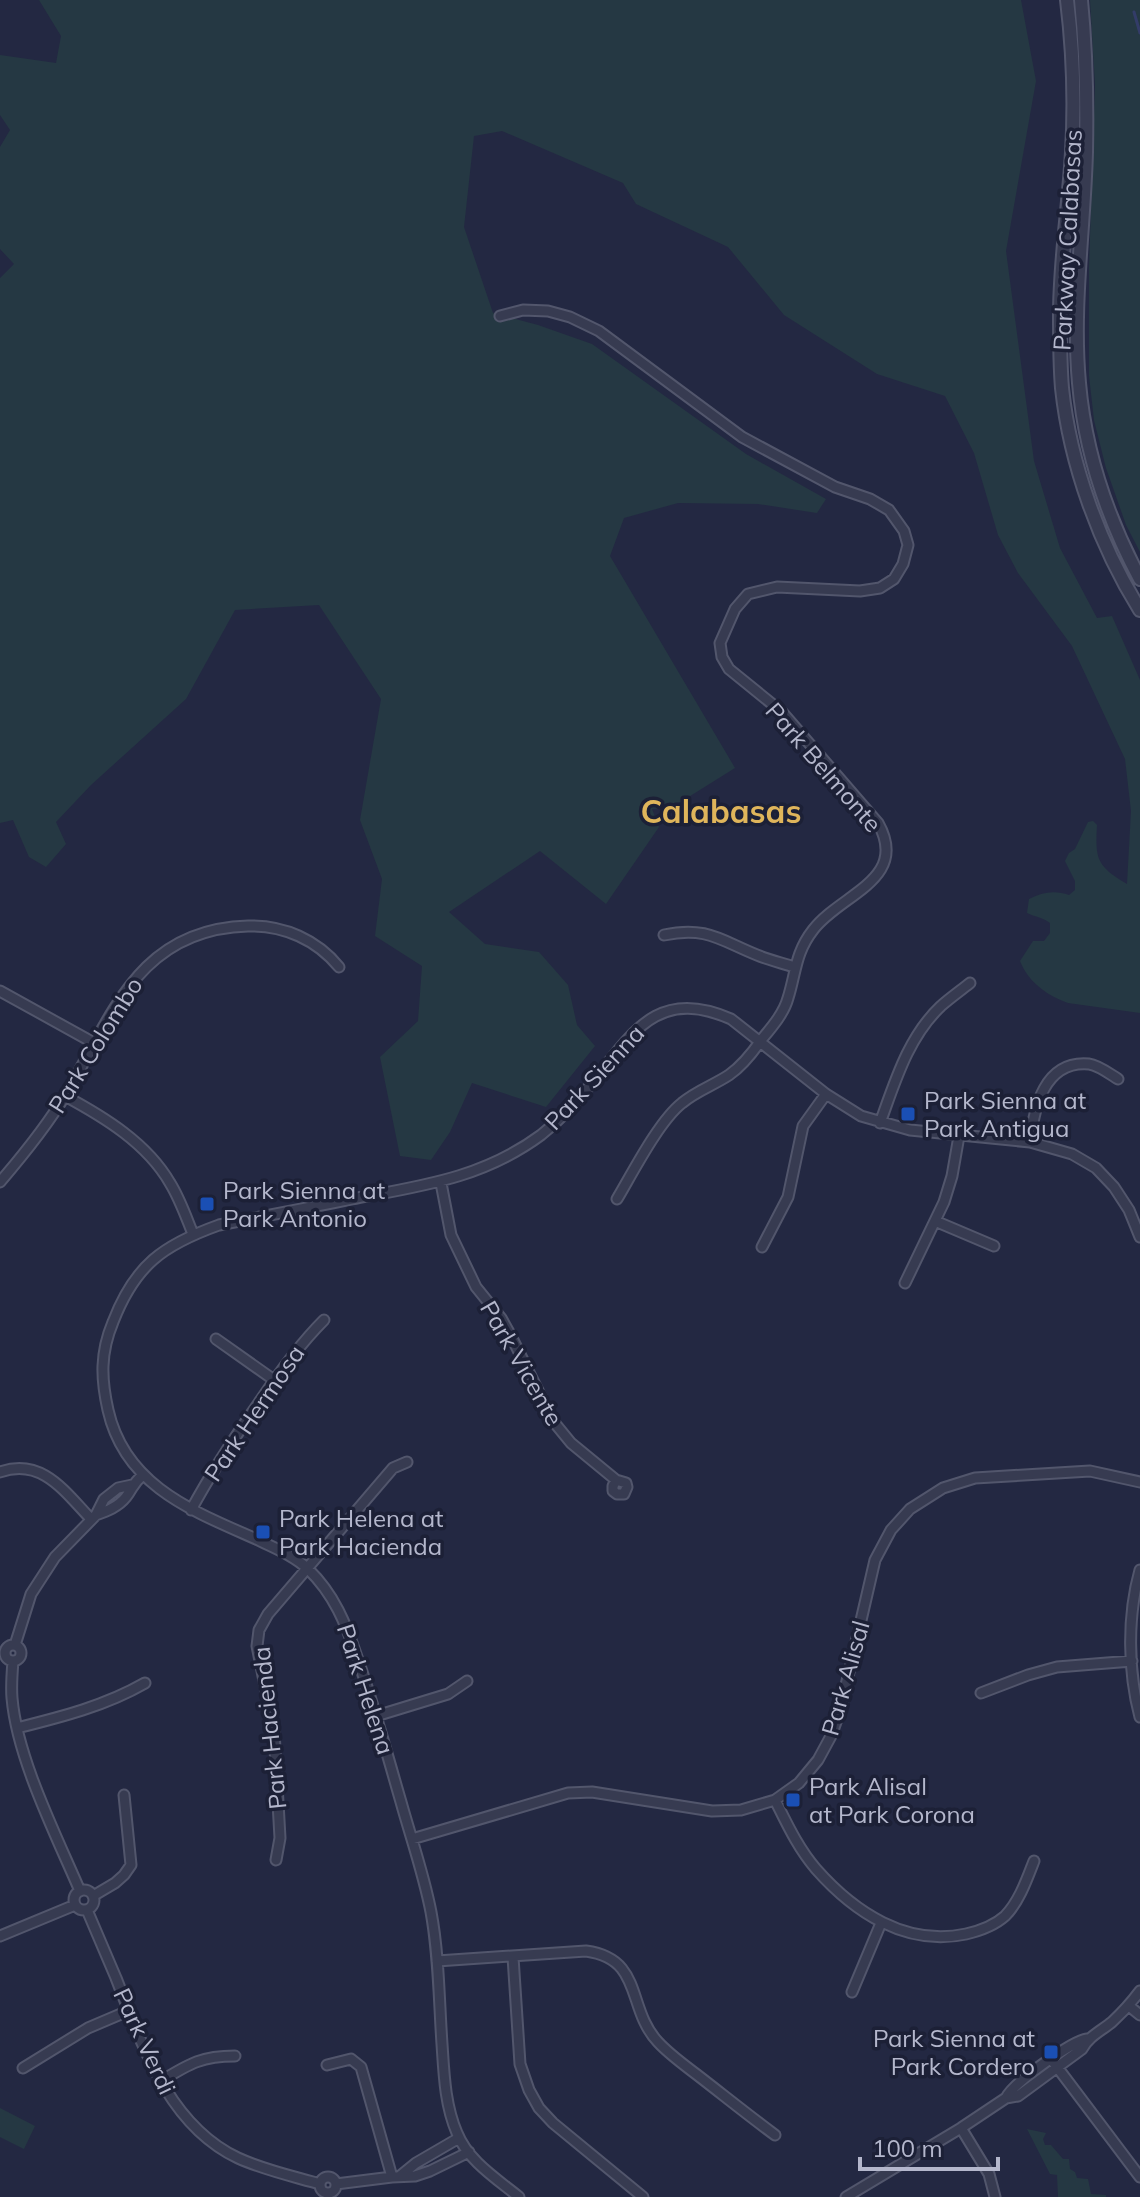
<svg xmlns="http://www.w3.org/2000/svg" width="1140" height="2197" viewBox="0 0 1140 2197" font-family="Mulish,sans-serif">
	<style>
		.green { fill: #253843 }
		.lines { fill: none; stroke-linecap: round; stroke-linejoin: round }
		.stream { stroke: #333c68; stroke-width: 3 }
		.minor-casing { stroke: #52566c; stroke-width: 13 }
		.tertiary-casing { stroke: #52566c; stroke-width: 16 }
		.minor { stroke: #373b51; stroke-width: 9 }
		.tertiary { stroke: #373b51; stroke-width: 12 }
		.transit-dot { fill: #1a4fb4; stroke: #1c2036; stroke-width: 3 }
		.labels { text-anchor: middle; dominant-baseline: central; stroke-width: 7; stroke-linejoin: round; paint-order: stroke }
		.street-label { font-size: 24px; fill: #b4b7cc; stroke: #1c2036 }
		.poi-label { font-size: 24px; fill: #b4b7cc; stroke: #1c2036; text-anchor: start }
		.district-label { font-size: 32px; font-weight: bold; fill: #dfb55b; stroke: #1c2036 }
	</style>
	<rect width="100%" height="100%" fill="#232842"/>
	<path class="green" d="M39,0H1021L1036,81L1006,251L1034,461L1060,548L1097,618L1112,616L1140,680V1013L1068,1003C1048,996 1028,982 1020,961L1033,941H1044L1050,933V923C1042,917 1035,917 1027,913L1029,899C1042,892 1055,890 1069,895L1075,890V881L1065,861L1069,853L1075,849L1088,822L1093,821L1097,825C1095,860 1097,866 1127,884L1131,811L1125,759L1072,646L1018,573L998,535L974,453L945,396L877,374L784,315L728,247L636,204L623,183L502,131L474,136L464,227L493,313L538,325L592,344L746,454L826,499L817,513L758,504L678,503L624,518L610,556L735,768L671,808L652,809L659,827L606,904L540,851L449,912L485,944L539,952L568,985L577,1025L595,1046L546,1107L472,1083L450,1132L431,1160L400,1156L380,1057L418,1021L422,966L375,936L382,879L360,820L381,699L319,605L235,610L186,699L91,785L56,822L66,844L46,867L29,857L13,820L0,823V278L14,264L0,249V147L10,130L0,115V55L56,63L61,36Z
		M1090,0H1140V552L1126,525L1106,468L1094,420L1089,376V268L1095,85Z
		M0,2108L35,2126L24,2149L0,2137Z
		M1027,2129L1046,2133L1043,2139L1045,2145H1051L1063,2159H1069L1070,2169L1075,2172L1077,2178L1088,2179L1091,2194L1106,2195V2197H1058L1057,2175L1050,2174Z"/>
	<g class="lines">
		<path class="stream" d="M1134,12L1140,33"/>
		<defs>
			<path id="minor" d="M500,316L523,310L548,311L570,317L599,331L742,437L835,487L870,499L889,510L904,531L908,545L903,564L894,579L880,588L860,591L777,587L748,594L735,609L720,643L722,657L729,669L782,712L878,823C910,880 840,894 813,930C795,953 796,973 788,998C784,1013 772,1027 762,1039C753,1052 742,1066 729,1075C714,1085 696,1091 682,1103C659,1121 633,1172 617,1199
				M664,935C706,926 720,940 757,955C769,960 782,963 794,967
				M0,991L94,1043
				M65,1096C104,1117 147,1143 170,1183C180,1199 186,1217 193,1234
				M880,1123C895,1082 908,1037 941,1006C950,998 960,991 970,983
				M1030,1142C1034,1108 1044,1060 1089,1064C1098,1065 1110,1074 1118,1079
				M0,1182C24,1154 47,1126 66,1094C113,1014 139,929 248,926C284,925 317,940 339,967
				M441,1183L451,1235L476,1287L501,1318L511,1336L553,1421L571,1443L616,1480L626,1483L627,1487L624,1494H617L613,1491V1486L616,1480
				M935,1221L994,1246
				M762,1247L788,1197L803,1126L826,1094
				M905,1283L944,1202L952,1176L959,1136
				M216,1339L274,1380
				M0,1472C42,1457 65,1492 91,1519
				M191,1510C211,1473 234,1438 258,1404C278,1374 298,1346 324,1320
				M96,1515C107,1511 118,1507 126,1497C133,1488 132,1484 143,1475
				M1140,1570C1127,1616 1128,1672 1140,1717
				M15,1645L31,1594L55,1557L96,1515L104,1499L118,1488L132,1485
				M5 1653a8 8 0 1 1 16 0a8 8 0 1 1-16 0Z
				M13,1661C12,1673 11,1686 12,1698C17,1758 56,1835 80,1891
				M981,1693L1028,1675L1057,1667L1132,1661
				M376,1716L448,1694L467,1681
				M17,1728C61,1717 105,1706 145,1683
				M775,1800C787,1824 798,1848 816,1869C854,1912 906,1947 966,1934C979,1931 995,1925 1005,1916C1019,1902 1027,1879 1034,1861
				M412,1839L568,1793L592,1792L712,1811L741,1810L775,1800L799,1783L818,1760L831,1736L840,1711L875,1560L891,1530L910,1509L943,1488L975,1478L1090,1471L1140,1482
				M276,1860L280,1838L274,1731L257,1646L259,1630L268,1614L393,1468L407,1462
				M74 1900a10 10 0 1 1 20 0a10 10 0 1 1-20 0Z
				M93,1896L115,1883L124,1875L131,1865L124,1795
				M87,1910C97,1933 106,1955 116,1978C142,2044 168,2125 238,2158C264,2170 292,2176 320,2184
				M0,1936L75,1905
				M513,1957L520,2064L529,2090L539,2108L553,2123L643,2197
				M437,1961L586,1951C644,1959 626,2008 658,2042C669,2054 683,2064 696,2074C722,2094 748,2115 775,2135
				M852,1992L881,1923
				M1129,2006L1140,2015
				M1051,2059L1140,2177
				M327,2065L351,2059L361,2067L392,2177
				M23,2068L88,2028L128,2011
				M161,2081C189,2064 201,2056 235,2056
				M1006,2098C1013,2083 1072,2041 1087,2039
				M961,2128L989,2174L995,2197
				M400,2176L416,2163L459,2138
				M320 2185a8 8 0 1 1 16 0a8 8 0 1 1-16 0Z
				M336,2184L392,2177L415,2176L430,2171L469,2152
				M519,2197C497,2179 468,2161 457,2133C445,2105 444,2075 442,2044C439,2001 439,1955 431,1912C424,1875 411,1838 401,1802C387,1754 374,1705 357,1657C346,1624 334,1594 308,1569C293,1555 274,1548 256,1539C193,1511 125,1486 108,1410C101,1379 100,1353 113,1322C135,1265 163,1245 219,1225C264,1216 308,1208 352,1199C421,1186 483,1178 541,1135C560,1120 577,1102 592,1083C633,1032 658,987 731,1019L826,1094L861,1116L910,1130L1030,1142L1072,1154L1096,1168L1114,1187L1129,1210L1140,1237
				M846,2197L961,2128L1006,2098L1018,2096L1082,2049C1089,2036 1101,2031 1112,2022C1123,2012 1131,2003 1140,1991"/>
			<path id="tertiary" d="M1067,0C1073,49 1075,102 1072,152C1069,206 1060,260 1060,315C1060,339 1060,364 1062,388C1070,464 1100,546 1140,610
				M1081,0C1086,50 1087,101 1086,152C1084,229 1072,306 1079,383C1085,452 1108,519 1140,579"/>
		</defs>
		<use href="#minor" class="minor-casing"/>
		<use href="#tertiary" class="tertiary-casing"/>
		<use href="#minor" class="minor"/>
		<use href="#tertiary" class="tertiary"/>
	</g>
	<g class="transit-dot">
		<rect x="900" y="1106" width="16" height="16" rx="4"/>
		<rect x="199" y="1196" width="16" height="16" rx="4"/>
		<rect x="255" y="1524" width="16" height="16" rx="4"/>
		<rect x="785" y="1792" width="16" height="16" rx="4"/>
		<rect x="1043" y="2044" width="16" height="16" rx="4"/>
	</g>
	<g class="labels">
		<g class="street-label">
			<text transform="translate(1067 240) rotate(-87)">Parkway Calabasas</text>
			<text transform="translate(824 767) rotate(49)">Park Belmonte</text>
			<text transform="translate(95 1045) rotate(-58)">Park Colombo</text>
			<text transform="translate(594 1077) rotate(-47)">Park Sienna</text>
			<text transform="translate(522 1363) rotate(60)">Park Vicente</text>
			<text transform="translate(254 1413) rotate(-56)">Park Hermosa</text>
			<text transform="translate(845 1678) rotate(-74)">Park Alisal</text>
			<text transform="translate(366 1689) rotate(72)">Park Helena</text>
			<text transform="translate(269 1728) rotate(-96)">Park Hacienda</text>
			<text transform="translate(145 2041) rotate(65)">Park Verdi</text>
		</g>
		<g class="poi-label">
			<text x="924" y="1100">Park Sienna at<tspan x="924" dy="28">Park Antigua</tspan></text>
			<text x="223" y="1190">Park Sienna at<tspan x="223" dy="28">Park Antonio</tspan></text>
			<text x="279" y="1518">Park Helena at<tspan x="279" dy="28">Park Hacienda</tspan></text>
			<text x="809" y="1786">Park Alisal<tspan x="809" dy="28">at Park Corona</tspan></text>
			<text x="1035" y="2038" text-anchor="end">Park Sienna at<tspan x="1035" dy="28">Park Cordero</tspan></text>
		</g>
		<g class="district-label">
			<text x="721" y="811">Calabasas</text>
		</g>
	</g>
	<path d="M860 2157v12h138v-12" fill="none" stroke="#b4b7cc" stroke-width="4"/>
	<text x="872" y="2157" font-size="24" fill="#b4b7cc" stroke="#1c2036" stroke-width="6" paint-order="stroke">100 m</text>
</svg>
